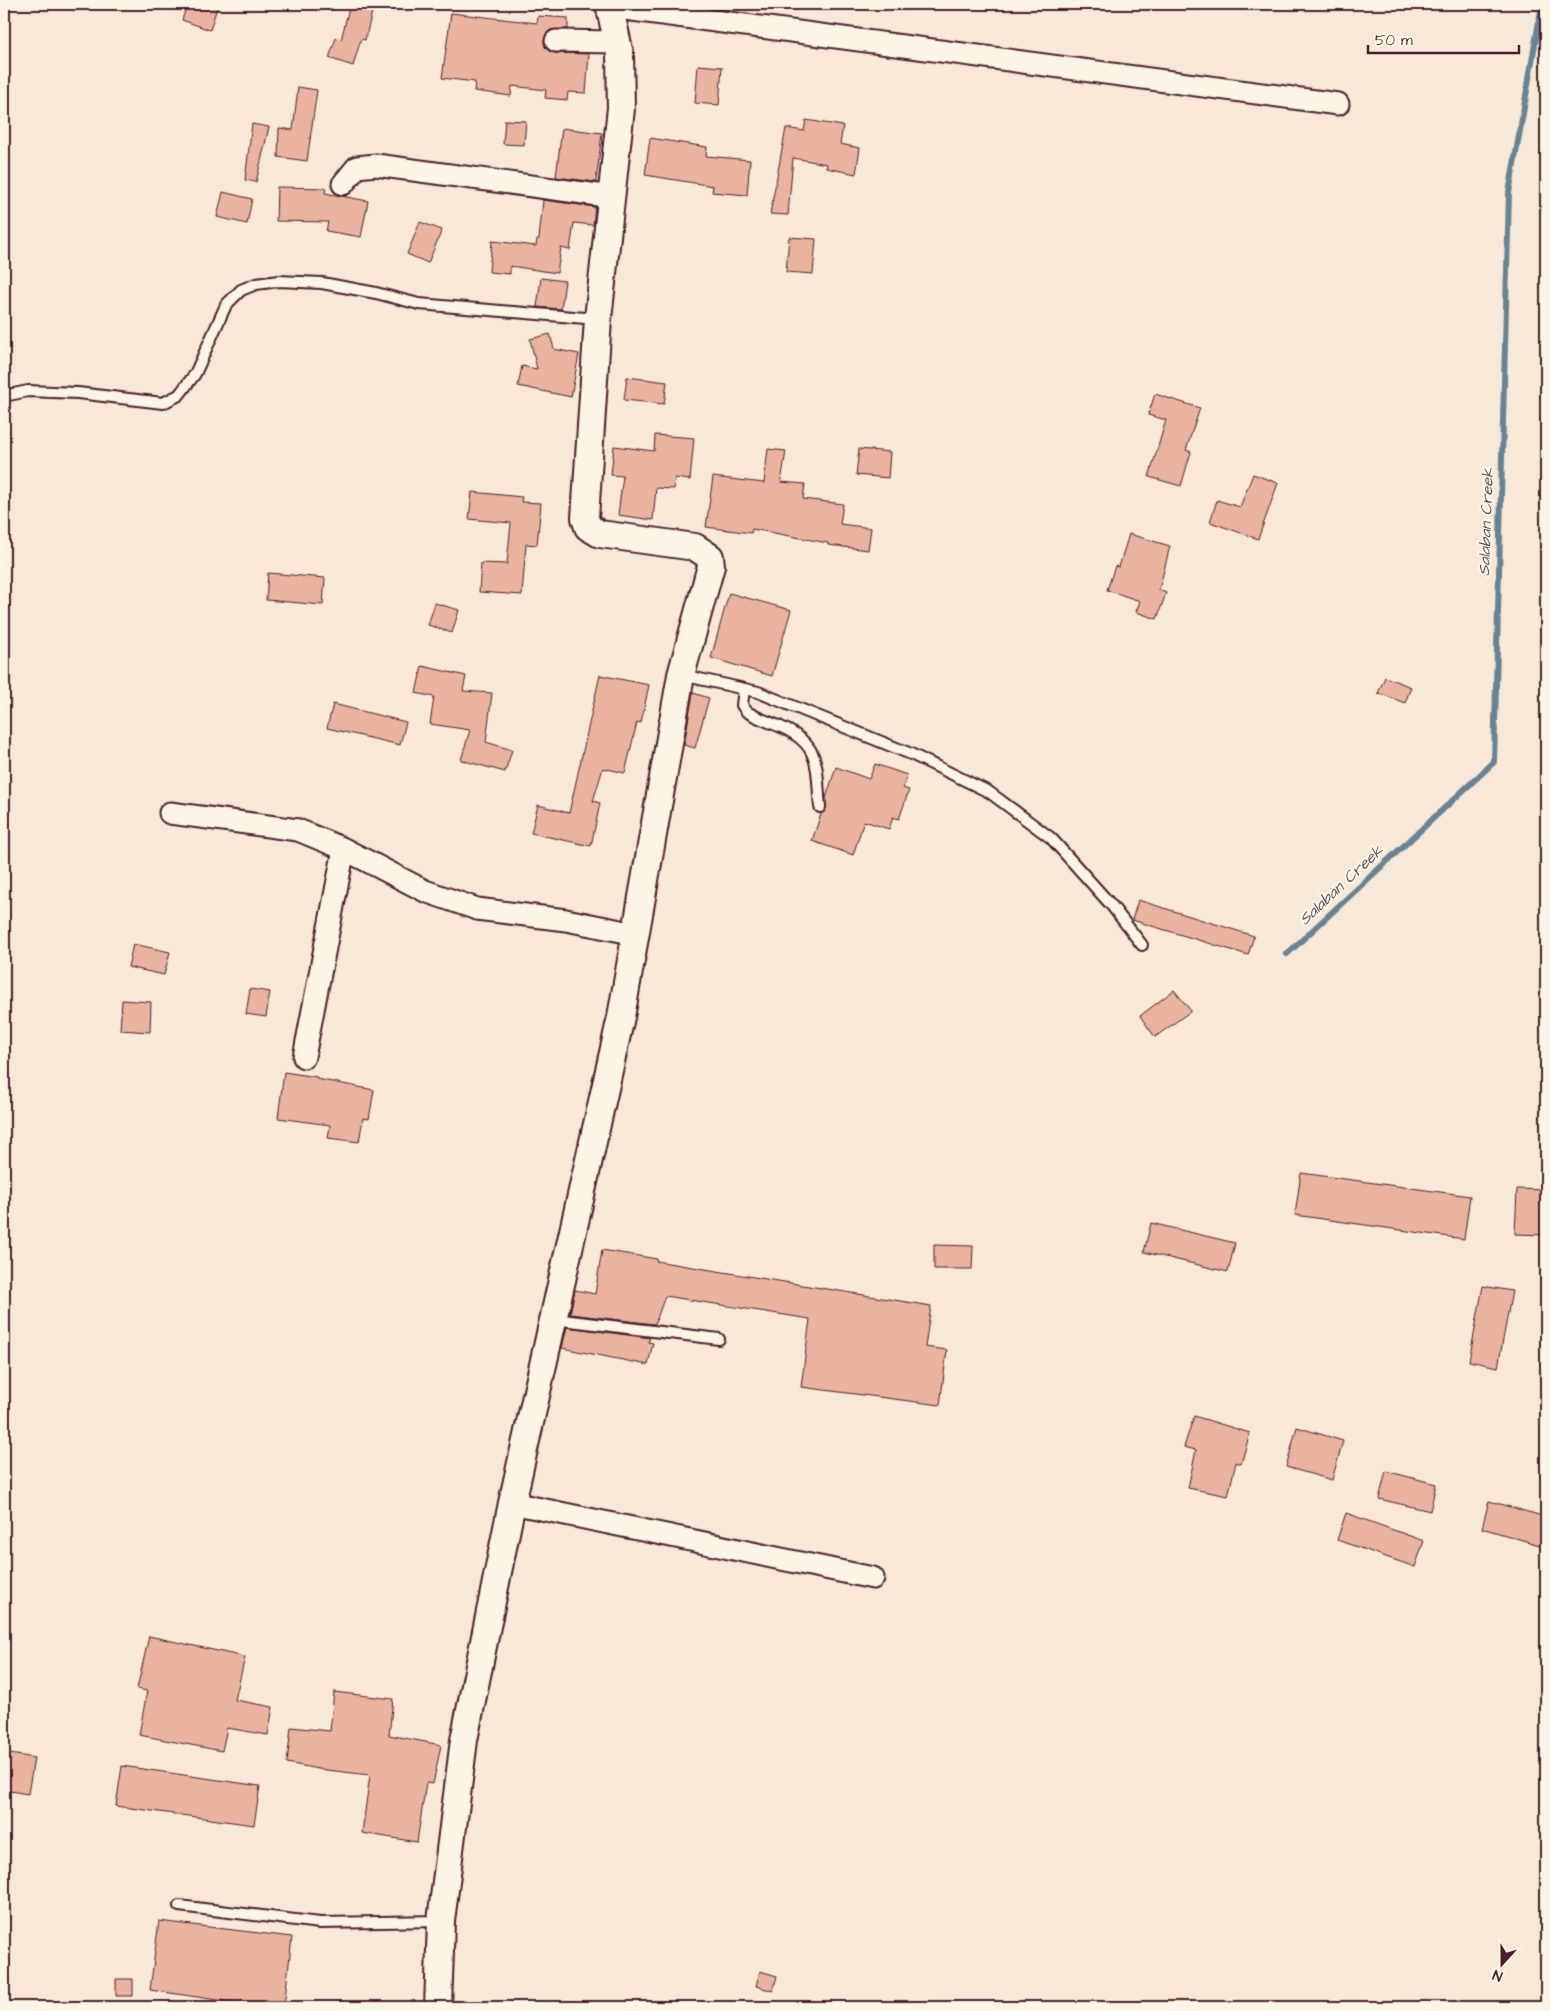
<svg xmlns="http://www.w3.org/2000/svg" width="1550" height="2011" viewBox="0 0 1550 2011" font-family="'Architects Daughter',sans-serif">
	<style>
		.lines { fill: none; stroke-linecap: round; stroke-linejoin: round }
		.stream { stroke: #678494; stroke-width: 6 }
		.building { fill: #eab39f; stroke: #4a1f2b }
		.service-casing { stroke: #4a1f2b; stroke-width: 14 }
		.minor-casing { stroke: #4a1f2b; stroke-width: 25 }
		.tertiary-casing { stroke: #4a1f2b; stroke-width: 30 }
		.service { stroke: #fcf5e5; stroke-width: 10 }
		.minor { stroke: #fcf5e5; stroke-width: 21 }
		.tertiary { stroke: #fcf5e5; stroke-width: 26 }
		.labels { text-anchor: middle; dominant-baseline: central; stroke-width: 4.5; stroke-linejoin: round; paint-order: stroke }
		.water-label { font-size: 16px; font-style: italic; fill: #595160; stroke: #fcf5e5 }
	</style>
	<rect width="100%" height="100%" fill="#f8e8d7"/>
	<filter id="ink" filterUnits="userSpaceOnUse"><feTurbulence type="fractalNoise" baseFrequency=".02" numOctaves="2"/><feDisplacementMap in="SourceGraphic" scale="10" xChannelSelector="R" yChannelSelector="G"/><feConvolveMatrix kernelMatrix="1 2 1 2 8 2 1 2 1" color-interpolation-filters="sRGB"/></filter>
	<g filter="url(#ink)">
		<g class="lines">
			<path class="stream" d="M1287,954L1494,762L1509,193L1542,4"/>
		</g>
		<path class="building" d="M187,4H218L210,30L182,20Z
			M350,4H374L365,40L361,39L353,66L329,58L336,38L341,40Z
			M451,13L537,23L538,16L568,18V29L550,30L546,34L544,41L545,47L549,51L555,53L589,54L586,93L568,92L567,100L545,98L546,90L512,86L511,96L474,91L475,82L442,78Z
			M698,65L722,67L719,105L695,103Z
			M298,87L317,90L307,161L278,157L279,128L293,130Z
			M505,120L526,121L524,145L503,144Z
			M806,120L843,126L840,144L860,148L856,174L826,168L827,164L793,158L788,215L770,214L786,128L804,131Z
			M252,124L269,127L256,182L245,180Z
			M562,128L602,133L596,182L556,177Z
			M650,138L707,147L706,156L750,160L747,195L712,192L713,186L645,175Z
			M277,187L326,188L325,193L368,201L361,237L326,231L328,222L276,221Z
			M223,192L252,199L247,224L217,217Z
			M543,200L595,207L593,225L574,223L570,250L561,248L557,273L510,266V274L489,272L492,241L536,246L537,239H539Z
			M420,222L442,230L428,263L407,254Z
			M789,237L816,239L813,274L786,272Z
			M541,278L565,281L561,309L537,307Z
			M550,334L554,349L579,354L571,397L518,386L522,366L537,369L530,339Z
			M627,377L667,382L664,404L624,400Z
			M1155,394L1200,408L1186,450L1191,452L1181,486L1149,477L1166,420L1148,415Z
			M655,435L694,438L690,480L675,478L674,489L656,488L653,520L618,515L623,476L611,475L614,446L654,451Z
			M768,449L786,451L781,482L805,484L803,499L843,504L840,524L871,528L868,550L828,545V543L752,529L751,533L706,527L713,477L764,483Z
			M859,449L890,452L888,478L856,475Z
			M1253,474L1278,483L1258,539L1210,522L1217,500L1240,507Z
			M472,492L522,497L521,502L541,503L537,545L526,544L522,595L479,592L481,563L507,564L511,523L469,519Z
			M1129,534L1170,546L1159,590L1166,593L1157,619L1136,612L1140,601L1107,590L1115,566L1119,567Z
			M268,573L325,578L323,605L266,600Z
			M729,593L791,610L772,676L711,658Z
			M435,603L459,610L452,633L428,625Z
			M422,666L466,676L463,691L492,693L486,742L512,750L505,772L461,760L470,730L430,724L434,697L416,693Z
			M600,675L649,685L641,723L637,722L625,773L603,768L593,801L600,803L591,846L531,833L538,805L569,813Z
			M1385,677L1411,687L1405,703L1378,693Z
			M693,693L709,698L695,748L684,745Z
			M333,704L406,722L400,745L327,728Z
			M875,764L907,775L903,788L909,790L899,819L893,817L889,829L864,821L853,855L812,841L821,814L826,809V798L836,767L869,779Z
			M1138,900L1254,936L1248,955L1132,920Z
			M133,944L170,952L164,975L128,967Z
			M250,989L270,992L266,1017L246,1014Z
			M1174,990L1191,1011L1155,1037L1140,1016Z
			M122,1000L151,1002L150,1032L120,1030Z
			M284,1072L317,1077V1079L374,1090L369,1119L363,1118L359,1142L328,1138L330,1125L278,1118Z
			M1301,1173L1470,1196L1464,1239L1295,1215Z
			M1517,1189L1546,1190V1235L1515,1234Z
			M1151,1223L1235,1243L1228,1272L1144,1252Z
			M934,1245L973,1246L972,1269H934Z
			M602,1250L657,1259L656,1261L931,1306L925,1347L947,1350L940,1405L801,1387L810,1319L665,1296L655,1324L570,1314L575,1290L595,1294Z
			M1483,1286L1512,1291L1498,1367L1469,1361Z
			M567,1327L650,1338L648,1342L653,1343L648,1365L562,1348Z
			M1194,1416L1250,1433L1241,1464L1236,1462L1228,1496L1188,1488L1196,1450L1184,1447Z
			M1297,1427L1343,1441L1332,1480L1286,1467Z
			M1386,1471L1436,1484L1430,1511L1379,1499Z
			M1489,1501L1546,1517V1547L1482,1528Z
			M1346,1513L1424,1541L1415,1567L1337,1540Z
			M149,1636L245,1657L235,1700L273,1707L268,1735L227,1728L222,1751L139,1735L147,1691L137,1689Z
			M334,1692L393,1699L389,1735L441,1745L433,1784L426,1783L417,1842L362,1833L370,1775L318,1769L287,1763L291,1727L330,1731Z
			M4,1753L34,1758L28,1794L4,1790Z
			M122,1766L260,1786L254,1825L116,1806Z
			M159,1921L292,1937L284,2007H265L150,1990Z
			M760,1971L777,1976L773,1991L756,1986Z
			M116,1979H133V1996H116Z"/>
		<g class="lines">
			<defs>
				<path id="service" d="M4,396L28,391L78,393L163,403L179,395L195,374L226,305L241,290L256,284L279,281L322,283L376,293L419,304L597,319
					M682,675L758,692L911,754L989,792L1051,838L1112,906L1142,945
					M744,689L742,705L746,711C756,718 770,722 781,727C822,745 816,768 820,807
					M554,1319L719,1339
					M179,1906L320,1923L440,1921"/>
				<path id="minor" d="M610,7L1338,104
					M556,41L618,42
					M343,184L357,167L376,165L613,197
					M170,813L298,830L344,849
					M304,1057L344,849L425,891L477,909L566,920L636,934
					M512,1503L873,1578"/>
				<path id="tertiary" d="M438,2007L441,1921L464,1740L512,1503L621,1017L681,675L711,566L710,557L695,547L600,534L588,527L585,518L598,319L621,108L620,54L609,4"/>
			</defs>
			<use href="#service" class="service-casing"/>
			<use href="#minor" class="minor-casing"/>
			<use href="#tertiary" class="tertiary-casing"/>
			<use href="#service" class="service"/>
			<use href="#minor" class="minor"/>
			<use href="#tertiary" class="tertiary"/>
		</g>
	</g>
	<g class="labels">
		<g class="water-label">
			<text transform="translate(1486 522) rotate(-88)">Salaban Creek</text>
			<text transform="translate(1341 885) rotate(-43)">Salaban Creek</text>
		</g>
	</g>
	<rect width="1550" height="2011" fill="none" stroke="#fcf5e5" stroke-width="20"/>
	<rect x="10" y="10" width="1530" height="1991" fill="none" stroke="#4a1f2b" stroke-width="2" filter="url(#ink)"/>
	<g transform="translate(1502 1964) rotate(201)" stroke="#fcf5e5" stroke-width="4" paint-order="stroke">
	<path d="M0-4L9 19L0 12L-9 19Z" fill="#4a1f2b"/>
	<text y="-8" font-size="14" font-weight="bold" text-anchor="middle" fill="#4a1f2b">N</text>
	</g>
	<path d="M1368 45v8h151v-8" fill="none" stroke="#4a1f2b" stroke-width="2.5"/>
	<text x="1375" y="45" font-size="15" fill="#4a1f2b" stroke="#fcf5e5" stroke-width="4" paint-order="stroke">50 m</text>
</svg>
